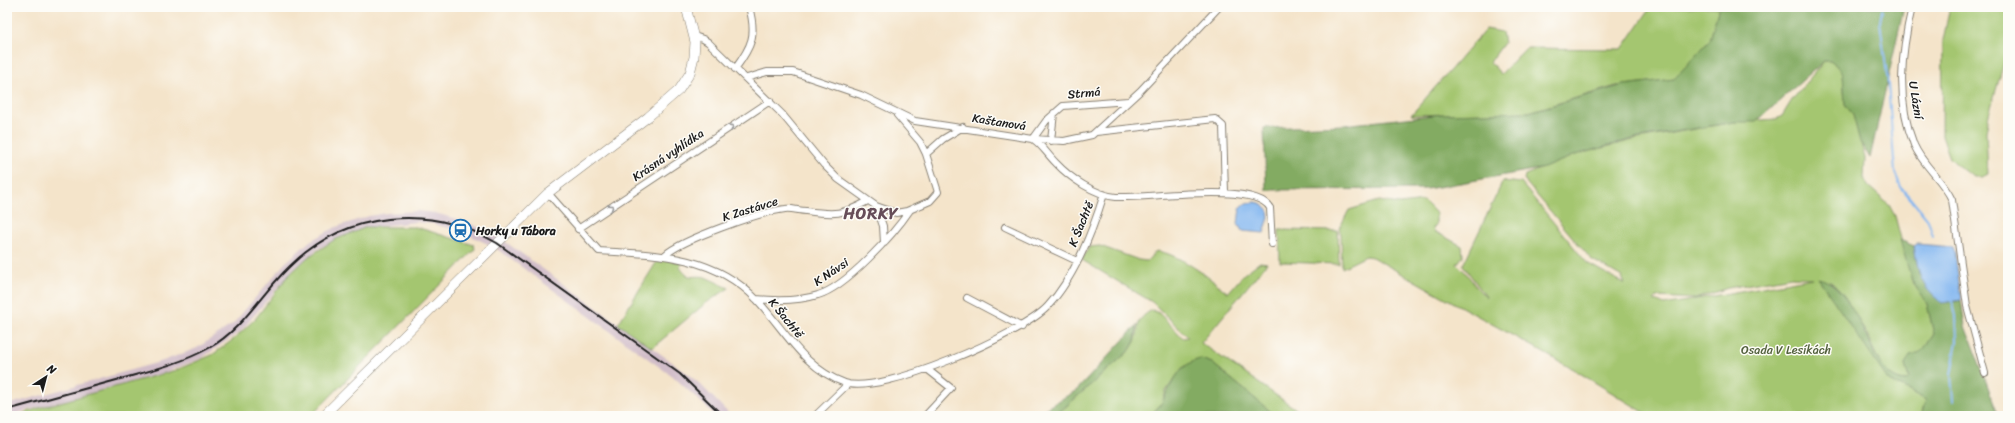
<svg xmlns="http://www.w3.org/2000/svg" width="2015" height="423" viewBox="0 0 2015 423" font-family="Sriracha,sans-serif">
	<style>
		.industrial { fill: #d1bdc9 }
		.green { fill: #a4c66f; stroke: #607146; fill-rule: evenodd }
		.forest { fill: #83ab62; stroke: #50643f }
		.water { fill: #82b6f0; stroke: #4f6986 }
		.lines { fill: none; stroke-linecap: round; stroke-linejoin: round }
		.stream { stroke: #82b6f0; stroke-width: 2 }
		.street-casing { stroke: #888073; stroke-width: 8 }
		.secondary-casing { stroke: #888073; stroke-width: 10 }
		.street { stroke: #fff; stroke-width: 6 }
		.secondary { stroke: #fff; stroke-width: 9 }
		.rail { stroke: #1c1c1c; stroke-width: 2 }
		.oneway { stroke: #999 }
		.labels { text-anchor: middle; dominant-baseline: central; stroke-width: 3; stroke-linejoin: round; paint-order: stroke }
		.street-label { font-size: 12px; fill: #1c1c1c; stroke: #fdfcf7 }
		.poi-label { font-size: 12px; font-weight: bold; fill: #1c1c1c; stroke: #fdfcf7; text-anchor: start }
		.park-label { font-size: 12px; fill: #52603d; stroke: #fdfcf7 }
		.district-label { font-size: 16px; font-weight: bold; letter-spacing: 1px; fill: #664d58; stroke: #fdfcf7 }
	</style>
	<rect width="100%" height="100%" fill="#fdfcf7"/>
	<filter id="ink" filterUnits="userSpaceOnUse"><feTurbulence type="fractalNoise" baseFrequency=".025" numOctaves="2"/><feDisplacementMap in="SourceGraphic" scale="8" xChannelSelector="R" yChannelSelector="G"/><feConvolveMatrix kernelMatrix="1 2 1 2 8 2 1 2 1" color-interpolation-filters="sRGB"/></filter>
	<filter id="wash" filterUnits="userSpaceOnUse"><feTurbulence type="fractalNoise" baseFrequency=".012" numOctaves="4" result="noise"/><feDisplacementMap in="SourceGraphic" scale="16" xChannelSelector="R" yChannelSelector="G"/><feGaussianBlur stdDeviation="0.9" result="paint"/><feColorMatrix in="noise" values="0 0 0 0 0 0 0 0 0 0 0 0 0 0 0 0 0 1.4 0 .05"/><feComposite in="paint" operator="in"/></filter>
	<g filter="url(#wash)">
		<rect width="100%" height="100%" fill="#f4e4ca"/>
		<path class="industrial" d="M417,211L435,213L467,222L500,238L683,370L700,384L731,416H716L676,379L494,247L463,232L433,224L416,222L371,227L340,237L316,250L292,271L240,332L202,358L166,372L7,416V405L163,361L197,348L233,324L285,263L310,241L336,227L369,216L387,213Z"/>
		<path class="green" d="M1651,7H1719L1710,40L1675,79L1616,86L1529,112L1411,115L1486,29L1502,32L1504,43L1490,62L1501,74L1526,48L1622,49Z
			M1950,7H2008V49L1989,114L1986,132L1988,174L1982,177H1974L1963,170L1950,158L1942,136L1943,40Z
			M1824,61H1832L1843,73L1845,104L1853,115L1865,158L1864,178L1868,186L1889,205L1895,216L1912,281L1927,304L1934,334L1924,349L1905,365L1909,378L1906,381C1880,380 1875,348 1864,330C1854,312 1844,293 1829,280L1888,380L1926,400L1921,416H1650L1578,372L1372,257L1366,256L1342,268L1341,234L1339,229L1349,210L1379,201L1400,204L1424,201L1436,213V225L1433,228L1434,231L1462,246L1463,256L1457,264C1469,274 1475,288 1487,298L1463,265L1503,181L1521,183L1587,263L1625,284L1622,277L1591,259L1524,180L1525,175L1575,155L1633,140L1734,122L1776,119L1782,116L1792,100ZM1791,277L1812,278L1664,305L1654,300L1657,297L1695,299L1728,288Z
			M367,227H416L474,245L475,249L311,416H21L24,413L42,407L176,370L212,355L234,339L256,318L287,277L308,257L334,240Z
			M1279,230L1338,231L1339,264L1280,262Z
			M1100,246L1139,260L1147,261L1156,251C1178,253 1210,278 1228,293L1245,273L1260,262L1267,263L1201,343L1306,416H1276L1212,363L1201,359L1182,368L1166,391L1162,403L1149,416H1055L1130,350C1132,346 1135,343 1136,339C1140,324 1135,320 1152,310L1159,313L1183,338L1188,337L1152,302L1082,260L1089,247Z
			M659,258L682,263L680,267C689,282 694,274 705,277C713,280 721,285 729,288L706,303L652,348L618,324Z"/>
		<path class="forest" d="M1719,7H1904L1870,158L1860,142L1853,115L1845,104L1843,73L1832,61H1824L1756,122H1734L1633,139L1575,155L1544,168L1427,189L1266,190L1264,128L1343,125L1443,114L1529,112L1623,85L1674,79L1710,40Z
			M1900,240L1914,246L1919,274L1953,302L1961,300L1965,326L1999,416H1921L1926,400L1888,380L1818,278C1864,288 1867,380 1906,381L1909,378L1905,365L1910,356C1922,355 1928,343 1934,334L1927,304L1912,281Z
			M1137,325L1135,341L1130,350L1055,416H1037L1043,410L1077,390Z
			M1201,359L1212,363L1276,416H1149C1153,412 1160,407 1162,402C1172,384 1179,363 1201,359Z"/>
		<path class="water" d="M1256,202L1260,203L1268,209L1269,217L1264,233L1242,231L1238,224L1240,208L1246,203Z
			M1917,244L1953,247L1955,252L1961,300L1942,303C1919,286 1919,273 1914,246Z"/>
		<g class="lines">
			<path class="stream" d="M1882,10L1880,22L1888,83L1895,173L1901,187L1928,220L1933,236
				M1952,301L1956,316L1957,341L1951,375L1953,400
				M1951,416V414"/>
		</g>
	</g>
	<g filter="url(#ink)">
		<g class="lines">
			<defs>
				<path id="street" d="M1912,7C1901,53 1896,100 1914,145C1923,166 1943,180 1952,200L1967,306L1985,373
					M694,36L703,39L708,42L782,114L824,165L838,179L876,206L896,213L907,211L930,201L938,192L926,154L920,142L897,115
					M735,69C752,46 757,35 749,7
					M747,78L767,72H793L861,95L915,121L1033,139C1043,146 1047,154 1056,163C1070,178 1095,195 1116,197C1147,199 1255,181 1270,208L1272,244
					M1096,132L1215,119L1223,126L1225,192
					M1033,139L1046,121L1063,106L1128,101
					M1035,139L1064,141L1092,135L1140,91L1219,7
					M1051,141L1054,113
					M926,154L943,139L963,127
					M548,193L599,251C656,254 715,255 757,300C785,330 804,369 845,383C880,396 1023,334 1048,306C1074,278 1093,230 1104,194
					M876,206L883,226L884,243
					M1005,227L1077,261
					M578,229L770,101
					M665,255C683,239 760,212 785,209C792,208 799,211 806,211C834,215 843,215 868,201
					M967,298L1022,327
					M756,299C776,301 799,301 818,295C846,287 894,234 910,210
					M815,416L848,384
					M925,416L951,388L927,369"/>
				<path id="secondary" d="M323,416L548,193L648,117L679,90L690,73L694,57L695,42L686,7"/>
			</defs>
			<use href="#street" class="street-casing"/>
			<use href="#secondary" class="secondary-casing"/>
			<use href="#street" class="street"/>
			<use href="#secondary" class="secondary"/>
			<path class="rail" d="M7,410C46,399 85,389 124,378C153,370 182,363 209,348C243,329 261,294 289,267C345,211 429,203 497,243L680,374L723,416"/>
		</g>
		<defs><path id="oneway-chevron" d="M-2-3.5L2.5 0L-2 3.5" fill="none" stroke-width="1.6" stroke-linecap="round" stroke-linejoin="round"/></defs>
		<g class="oneway">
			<use href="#oneway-chevron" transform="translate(731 127) rotate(-33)"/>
			<use href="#oneway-chevron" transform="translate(611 207) rotate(-34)"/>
		</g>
	</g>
	<defs>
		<symbol id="station-ring" viewBox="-11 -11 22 22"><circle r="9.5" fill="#fdfcf7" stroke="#1f6fb2" stroke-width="1.5"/><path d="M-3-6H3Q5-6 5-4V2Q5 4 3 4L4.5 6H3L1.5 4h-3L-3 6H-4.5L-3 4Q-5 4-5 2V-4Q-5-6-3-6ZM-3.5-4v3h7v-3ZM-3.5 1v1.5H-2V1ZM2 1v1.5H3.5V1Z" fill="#1f6fb2"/></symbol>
	</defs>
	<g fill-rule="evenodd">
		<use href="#station-ring" x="448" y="218" width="25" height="25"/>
	</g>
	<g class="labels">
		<g class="street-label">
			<text transform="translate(1084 93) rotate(-5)">Strmá</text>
			<text transform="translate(1916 100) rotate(81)">U Lázní</text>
			<text transform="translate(999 122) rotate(9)">Kaštanová</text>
			<text transform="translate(668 155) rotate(-34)">Krásná vyhlídka</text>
			<text transform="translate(750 209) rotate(-17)">K Zastávce</text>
			<text transform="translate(1081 224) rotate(-68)">K Šachtě</text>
			<text transform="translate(831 272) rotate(-34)">K Návsi</text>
			<text transform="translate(786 318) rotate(51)">K Šachtě</text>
		</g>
		<g class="poi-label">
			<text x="476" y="231">Horky u Tábora</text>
		</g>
		<g class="park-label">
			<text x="1786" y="350">Osada V Lesíkách</text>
		</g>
		<g class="district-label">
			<text x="871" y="213">HORKY</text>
		</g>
	</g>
	<rect width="2015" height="423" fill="none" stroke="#fdfcf7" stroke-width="24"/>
	<g transform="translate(46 377) rotate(36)" stroke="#fdfcf7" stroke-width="3" paint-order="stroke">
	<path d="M0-3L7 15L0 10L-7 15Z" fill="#1c1c1c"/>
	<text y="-6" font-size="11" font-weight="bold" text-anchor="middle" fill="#1c1c1c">N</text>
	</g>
</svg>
